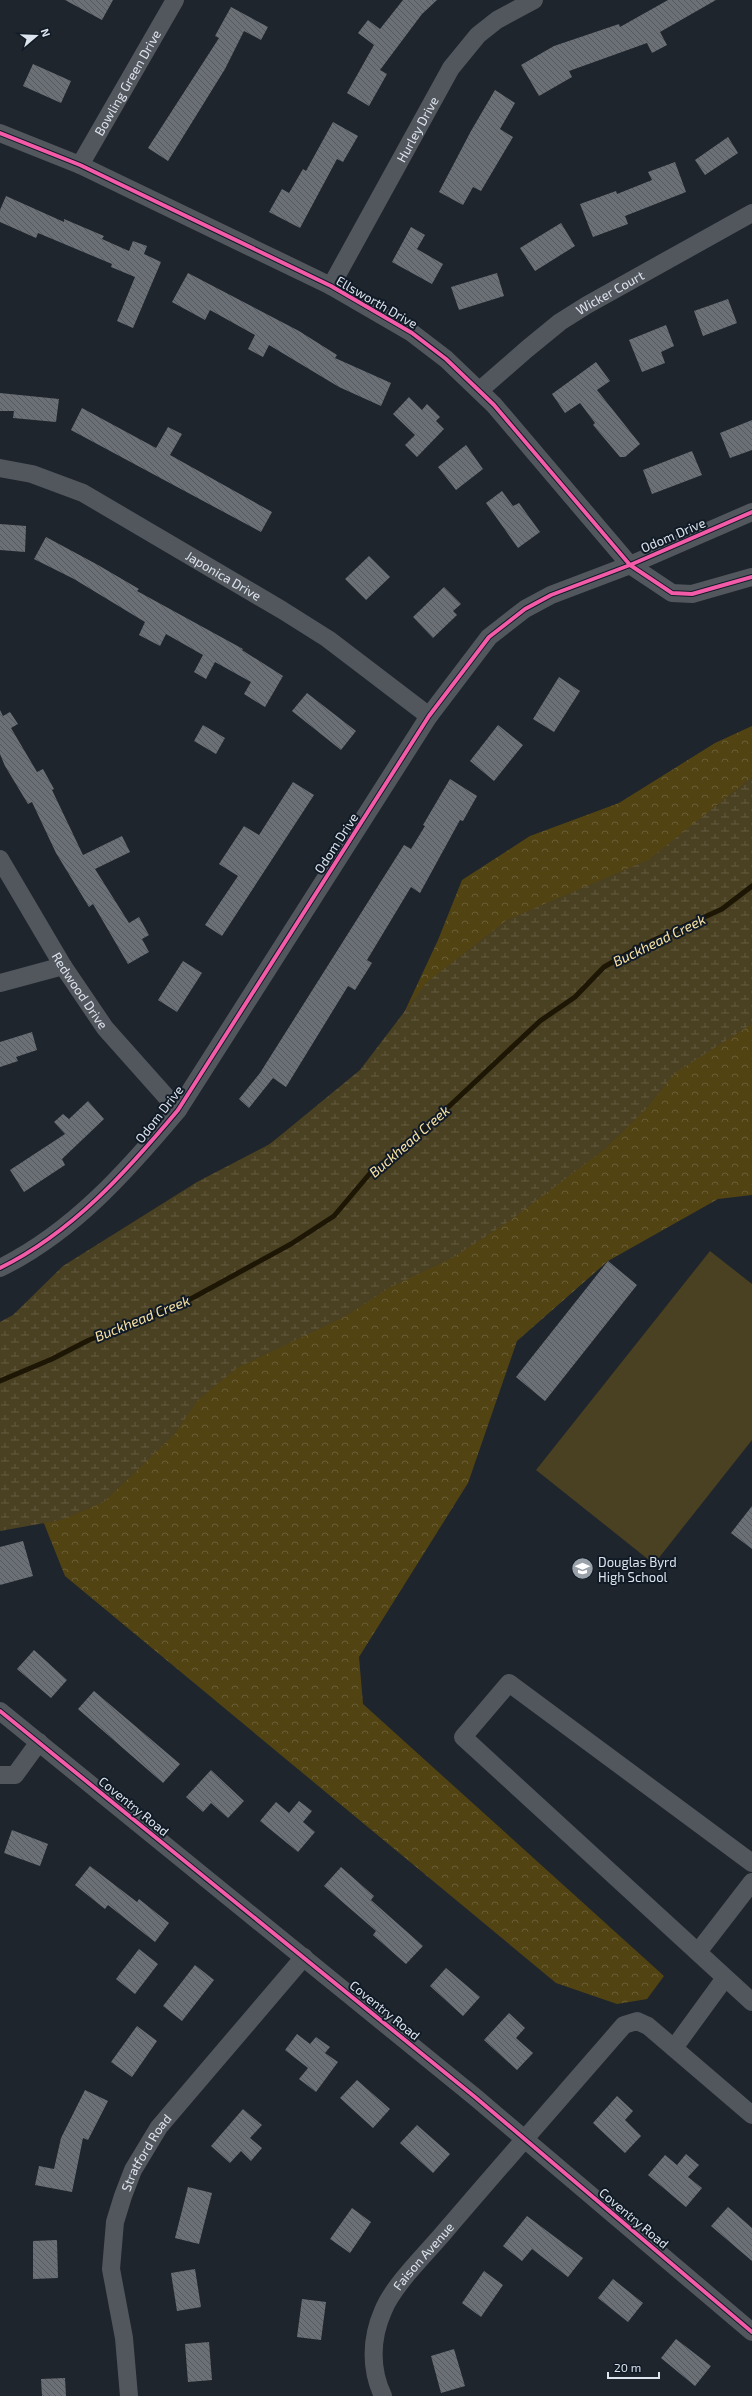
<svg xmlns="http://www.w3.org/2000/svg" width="752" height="2396" viewBox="0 0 752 2396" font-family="'Exo 2',sans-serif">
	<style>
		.forest { fill: url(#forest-crowns) }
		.wetland { fill: url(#wetland-marsh) }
		.pitch { fill: #4a4022 }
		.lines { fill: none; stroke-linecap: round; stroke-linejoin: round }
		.stream { stroke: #1d1604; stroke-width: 5 }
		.building { fill: url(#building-back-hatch) }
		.minor { stroke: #52575e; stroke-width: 18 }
		.cycleway-casing { stroke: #111b27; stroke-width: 6 }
		.cycleway { stroke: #f35aa7; stroke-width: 4 }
		.labels { text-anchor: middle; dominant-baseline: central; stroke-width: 4; stroke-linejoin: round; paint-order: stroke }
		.street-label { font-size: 13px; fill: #dde4ed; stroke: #111b27 }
		.poi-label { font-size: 13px; fill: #dde4ed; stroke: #111b27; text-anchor: start }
		.water-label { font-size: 14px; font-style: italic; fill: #fae3a3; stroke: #111b27 }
	</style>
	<defs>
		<pattern id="forest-crowns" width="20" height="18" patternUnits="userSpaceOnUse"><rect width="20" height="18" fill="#524313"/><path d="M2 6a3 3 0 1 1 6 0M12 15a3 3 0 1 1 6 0" fill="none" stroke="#6a5e36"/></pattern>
		<pattern id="wetland-marsh" width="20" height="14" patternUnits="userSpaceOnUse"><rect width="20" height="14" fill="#4a4022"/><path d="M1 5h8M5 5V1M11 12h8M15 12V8" fill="none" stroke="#645b42"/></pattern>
		<pattern id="building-back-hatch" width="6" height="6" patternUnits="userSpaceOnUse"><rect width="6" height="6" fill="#6a7076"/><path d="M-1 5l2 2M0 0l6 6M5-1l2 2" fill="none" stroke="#565a5e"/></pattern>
	</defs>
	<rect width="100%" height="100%" fill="#1f252c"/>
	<path class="forest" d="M752,726V1195L718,1199L608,1261L517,1341L468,1483L359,1657L363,1704L664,1976L647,1999L617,2004L556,1983L65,1576L43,1521L0,1346L382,1060L438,940L462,880L530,836L619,803L715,743Z"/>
	<path class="wetland" d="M752,777V1024L675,1073L647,1108L605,1149L508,1222L454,1257L389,1288L346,1316L237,1368L198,1400L174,1435L104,1502L61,1520L0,1531V1322L13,1315L63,1266L197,1182L270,1144L360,1070L427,982L507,920L648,860Z"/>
	<path class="pitch" d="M710,1251L752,1284V1440L654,1564L536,1470Z"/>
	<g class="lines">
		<path class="stream" d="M0,1381L52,1359L89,1340L176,1307L291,1244L334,1216L372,1171L410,1143L540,1021L575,997L604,967L641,946L722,909L752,886"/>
	</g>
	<path class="building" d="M65,0H113L102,20Z
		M403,0H437L422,14L380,70L387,74L369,106L347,93L374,45L358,33L368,20L380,29Z
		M668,0H716L660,32L667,45L652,53L647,43L569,71L572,77L539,96L521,65L554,46L619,24L620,27Z
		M231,7L268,27L261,40L244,31L225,69L168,161L148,148L219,38L215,36Z
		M33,64L71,81L61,103L23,86Z
		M495,90L515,103L500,129L513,137L481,191L473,187L463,205L439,192L471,131Z
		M333,122L358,136L343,162L337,159L300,228L269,212L282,189L289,193L303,169L306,171Z
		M728,137L738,153L705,175L695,160Z
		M675,162L686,192L625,216L628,224L593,237L580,204L616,191L617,194L652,180L648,172Z
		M6,196L64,222V219L104,236L102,239L129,251L133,241L147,246L144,254L161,262L133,328L117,321L135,277L111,267L112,264L38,233L36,238L0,222V210Z
		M561,223L575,246L535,271L520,248Z
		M411,227L425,235L417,249L443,264L432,284L392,262Z
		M188,273L299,331L337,355L335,358L391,383L381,406L339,387L269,345L263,357L248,349L255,335L210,310L205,320L172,302Z
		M497,273L504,296L459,310L451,287Z
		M728,299L737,323L703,336L694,311Z
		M666,325L674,346L661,352L665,363L642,372L629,340Z
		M596,362L610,381L597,390L640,444L625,457H620L593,425L595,423L580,403L565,413L552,394Z
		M0,393L59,399L56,422L13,418L14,411H0Z
		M409,397L422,410L427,404L440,417L436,421L444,429L417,457L405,445L415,435L393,414Z
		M82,408L156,448L168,427L182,434L170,455L272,512L261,532L71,430Z
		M752,420V450L730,458L720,433Z
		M466,445L483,469L456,490L438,467Z
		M692,451L702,475L652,494L643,470Z
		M502,491L513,506L519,503L540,532L518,548L486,503Z
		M0,524L26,526L25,552L0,550Z
		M46,537L98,565L139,589L137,591L243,649L242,650L283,676L265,707L244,694L251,682L215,662L206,679L194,672L203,655L166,634L160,646L139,635L145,622L74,579L34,559Z
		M369,556L390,577L366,600L345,579Z
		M444,587L461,604L453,611L457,615L433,638L413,617Z
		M559,677L580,691L554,732L533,719Z
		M307,693L356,731L341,750L292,711Z
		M0,710L3,716L10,712L18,724L11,728L37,772L43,769L54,789L52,790L83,855L122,836L130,852L95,869L129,923L139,917L149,935L142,939L149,952L128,964L93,904L89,907L56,853L32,802L28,804L5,766L0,754Z
		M203,725L225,738L216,754L194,741Z
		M498,725L523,745L494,781L470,761Z
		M450,779L477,796L463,821L460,820L420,893L411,887L367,960L372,963L355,990L348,986L286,1087L273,1078L249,1108L239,1099L260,1073L404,845L411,849L425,826L423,825Z
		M293,782L314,795L222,936L205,925L238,876L219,864L244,826L259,835Z
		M183,961L202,973L177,1012L158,1000Z
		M32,1032L37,1050L16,1057L18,1061L0,1067V1042Z
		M88,1101L104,1119L62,1159L65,1165L24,1192L10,1170L65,1134L54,1122L63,1114L69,1119Z
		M608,1261L637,1285L545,1401L516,1377Z
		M752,1506V1549L731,1533Z
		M23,1541L33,1576L0,1585V1547Z
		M34,1650L67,1680L51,1698L17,1669Z
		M94,1691L180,1764L163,1783L78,1709Z
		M211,1770L244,1801L228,1818L211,1803L203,1812L186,1797Z
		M299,1801L312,1811L303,1822L315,1832L298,1852L260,1821L276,1802L289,1813Z
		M12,1830L48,1844L40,1866L4,1853Z
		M90,1866L137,1902L139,1899L169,1923L155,1942L108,1905L105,1909L75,1885Z
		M341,1867L374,1896L371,1900L423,1946L406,1964L373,1935L376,1931L324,1886Z
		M139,1949L158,1964L135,1994L116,1979Z
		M195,1965L214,1980L182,2021L163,2006Z
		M446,1968L480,1997L463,2016L430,1986Z
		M509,2013L525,2028L516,2038L533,2053L517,2070L484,2040Z
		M137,2026L157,2041L132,2077L111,2062Z
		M297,2034L310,2044L316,2037L330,2047L325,2053L338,2062L316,2092L299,2079L308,2068L285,2050Z
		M357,2080L390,2109L373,2128L340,2098Z
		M85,2090L108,2101L88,2140L83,2138L72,2192L35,2185L39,2166L54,2169L61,2138Z
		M617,2096L633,2111L625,2120L641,2136L625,2153L593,2123Z
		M243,2109L262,2125L250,2138L262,2148L251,2161L241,2151L230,2163L211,2146Z
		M417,2125L450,2154L433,2173L400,2143Z
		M686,2154L699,2165L688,2177L702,2188L686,2207L648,2175L665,2155L677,2165Z
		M188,2187L212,2193L199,2244L175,2238Z
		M728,2207L752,2228V2261L711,2226Z
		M352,2208L371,2222L350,2253L330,2239Z
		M527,2216L583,2258L568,2277L532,2249L522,2261L503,2246Z
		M57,2240L58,2278L33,2279V2241Z
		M195,2269L201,2307L177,2311L171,2273Z
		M484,2271L503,2285L481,2317L462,2303Z
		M613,2279L643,2303L628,2322L598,2298Z
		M302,2299L326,2302L321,2340L297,2337Z
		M676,2339L711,2366L695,2386L661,2358Z
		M209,2342L212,2380L188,2382L185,2344Z
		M454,2349L465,2386L441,2393L431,2356Z
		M65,2378L66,2396H42L41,2379Z"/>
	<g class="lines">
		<g class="minor">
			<path d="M0,133L80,165L331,286L412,333L446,359L494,405L630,565L672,593L692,594L752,577"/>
			<path id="s1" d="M80,165L175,0"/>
			<path id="s2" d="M331,286L451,68L478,35L497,20L534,0"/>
			<path id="s3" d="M480,390L527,349L560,322L587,305L752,213"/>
			<path id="s4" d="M0,468L32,474L83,493L282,610L328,639L429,716"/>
			<path id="s5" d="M0,859L63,966L105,1028L178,1110"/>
			<path d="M0,983L63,966"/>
			<path d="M0,1268C73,1232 127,1171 178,1110L429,716L489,637L525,609L551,595L630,565L752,512"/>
			<path d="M0,1711L475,2097L752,2332"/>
			<path d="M0,1775H15L39,1742"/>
			<path d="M752,1863L509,1683L463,1737L752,2002"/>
			<path d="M698,1952L752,1882"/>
			<path d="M674,2048L725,1978"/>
			<path id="s6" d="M129,2396L124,2338L111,2269L115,2222L123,2196L133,2170L159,2127L304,1957"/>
			<path id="s7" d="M383,2396C370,2369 371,2338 383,2311C393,2285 427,2253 446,2230C505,2161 565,2093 624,2025L637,2021L648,2026L752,2115"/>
		</g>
		<defs>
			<path id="cycleway" d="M0,133L80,165L331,286L412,333L446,359L494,405L630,565L672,593L692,594L752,577
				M0,1268C73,1232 127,1171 178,1110L429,716L489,637L525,609L551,595L630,565L752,512
				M0,1711L475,2097L752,2332"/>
		</defs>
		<use href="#cycleway" class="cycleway-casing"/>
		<use href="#cycleway" class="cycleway"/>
	</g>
	<defs>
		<symbol id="school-disc" viewBox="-11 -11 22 22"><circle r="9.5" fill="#9aa1a9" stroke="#111b27"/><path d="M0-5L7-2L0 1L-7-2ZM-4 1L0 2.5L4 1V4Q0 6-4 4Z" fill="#fff"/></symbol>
	</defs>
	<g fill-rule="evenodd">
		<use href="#school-disc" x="570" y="1556" width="25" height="25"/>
	</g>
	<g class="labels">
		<g class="street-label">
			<text stroke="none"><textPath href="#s1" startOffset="95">Bowling Green Drive</textPath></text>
			<text stroke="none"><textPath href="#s2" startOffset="179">Hurley Drive</textPath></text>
			<text stroke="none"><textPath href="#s3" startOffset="163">Wicker Court</textPath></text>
			<text transform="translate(377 302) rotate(30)">Ellsworth Drive</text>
			<text transform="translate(673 535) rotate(-23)">Odom Drive</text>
			<text stroke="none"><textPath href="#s4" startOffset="250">Japonica Drive</textPath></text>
			<text transform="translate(336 843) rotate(-57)">Odom Drive</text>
			<text stroke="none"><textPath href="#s5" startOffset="154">Redwood Drive</textPath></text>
			<text transform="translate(159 1114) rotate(-52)">Odom Drive</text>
			<text transform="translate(134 1806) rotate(39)">Coventry Road</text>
			<text transform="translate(385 2010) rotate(39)">Coventry Road</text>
			<text stroke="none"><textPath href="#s6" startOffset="252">Stratford Road</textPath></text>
			<text transform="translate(634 2218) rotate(40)">Coventry Road</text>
			<text stroke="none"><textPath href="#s7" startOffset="156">Faison Avenue</textPath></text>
		</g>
		<g class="poi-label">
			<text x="598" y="1562">Douglas Byrd<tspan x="598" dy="15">High School</tspan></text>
		</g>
		<g class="water-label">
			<text transform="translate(659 940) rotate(-26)">Buckhead Creek</text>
			<text transform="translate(409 1141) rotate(-41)">Buckhead Creek</text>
			<text transform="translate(142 1318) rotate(-22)">Buckhead Creek</text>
		</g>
	</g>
	<g transform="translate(36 36) rotate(71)" stroke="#111b27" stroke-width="3" paint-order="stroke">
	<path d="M0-3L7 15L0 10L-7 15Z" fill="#dde4ed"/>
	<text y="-6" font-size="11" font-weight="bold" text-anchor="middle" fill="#dde4ed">N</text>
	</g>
	<path d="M608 2372v6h51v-6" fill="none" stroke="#dde4ed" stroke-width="2"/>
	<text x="614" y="2372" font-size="12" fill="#dde4ed" stroke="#111b27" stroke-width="3" paint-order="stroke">20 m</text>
</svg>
